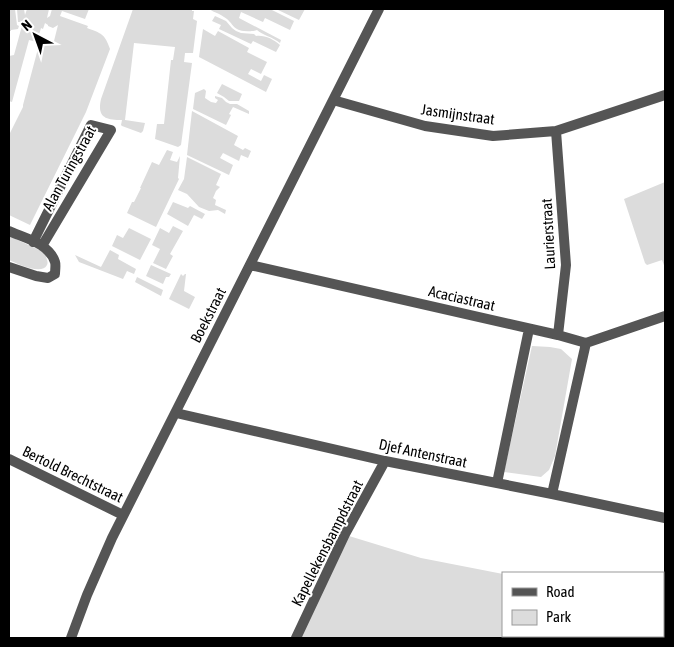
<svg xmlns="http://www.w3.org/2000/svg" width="674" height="647" viewBox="0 0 674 647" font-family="'Asap Condensed',sans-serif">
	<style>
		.green { fill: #dcdcdc }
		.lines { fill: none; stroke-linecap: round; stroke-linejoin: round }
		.street { stroke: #555; stroke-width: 10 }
		.labels { text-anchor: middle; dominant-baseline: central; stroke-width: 4; stroke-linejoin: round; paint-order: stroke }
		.street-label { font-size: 15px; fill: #000; stroke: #fff }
	</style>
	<rect width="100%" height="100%" fill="#fff"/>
	<path class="green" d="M9,9H15L17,25L19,26L18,29L11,30V31H9Z
		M17,9H24L25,15L27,9L46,10L49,9L47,18L50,16L52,9H89L85,19L62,11L60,16L88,26L87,28C101,33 105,34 110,49L86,112L30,225L9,215V135L23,107V105L40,41L53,45L58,25L53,28L48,26V25L45,23L43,29L41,28L37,42L29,40L12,102L9,101V56L14,55L23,22H18Z
		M133,9H192V11H194L193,19L197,21L193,53H185L184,62L192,63L181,145L178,147L155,139L157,124H164L171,60H173L175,47L134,43L125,120L145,123L143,131L141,133L122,126L121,125L122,120C105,120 97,117 101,99Z
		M209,9H270L294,21L290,30L265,18L263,22L241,12L239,18L281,40L280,43C273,37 262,35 257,30C252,32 249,31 244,31C232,30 233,22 224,17C219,13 215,13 209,9Z
		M276,9H305L299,20Z
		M215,16L226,21L232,28L236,31L241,33L254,34L256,36C265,35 273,39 280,45L276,52L253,41L251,44L219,29L221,25L212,21Z
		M203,29L215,36L218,31L249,48L247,52L267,62L261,74L251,69L248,74L261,81L264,75L272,79L266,92L199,57Z
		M222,84L242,94L239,101H229L224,97L217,93Z
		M204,89L206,91L205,98L211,102L216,103L218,100L215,98V96L222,98L226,102L230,104H237L249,111V114L233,107L229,114L231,115L226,125L193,109L195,93Z
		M192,111L238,136L234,145L243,150L245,148L251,151L248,158L241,155L239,161L223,153L220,158L233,165L229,175L187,155Z
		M167,150L173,152L170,160L177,162L180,156L178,178L179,179L156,227L127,213L132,202H134L141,188H140L152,162L159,165Z
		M187,157L221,174L216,185L220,187L216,191L213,198L216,200L215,205L226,210L225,214L218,210L209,211L199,207L187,194L178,190L184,179Z
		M665,182V268L662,260L647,265L645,263L624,199Z
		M173,202L188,208L190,206L205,214L202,219L194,215L188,226L167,214Z
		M173,226L183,231L170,254L173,256L166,269L153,263L160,249L152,245L160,228L169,233Z
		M129,228L151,239L140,260L112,246L117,235L123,238Z
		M9,236L46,253C45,258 49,261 47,265C42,276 16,263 9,260Z
		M110,250L119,255L118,259L136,269L134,274L127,271L123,279L79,262L75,255L101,267Z
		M151,265L171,274L169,277H166L163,284L146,276Z
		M181,274L183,276L185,274H186L184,291L195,297L189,309L169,299Z
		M137,277L163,290L161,296L135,282Z
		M532,346L550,347L561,349L572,359L555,456L549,470L541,477L504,472Z
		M349,536L421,558L503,574V636H663V608H665V638H300Z"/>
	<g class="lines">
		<path class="street" d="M333,100L425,126L493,136L556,131L665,95
			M556,131L566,265L558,335
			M9,231C24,238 49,243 55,262C56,265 55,270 55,274L48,278L36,276L9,267
			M33,242L91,125L111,130L42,246
			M250,265L558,335L586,343L665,316
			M176,413L385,461L552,494L665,518
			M9,459L123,515
			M497,483L529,329
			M552,494L586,343
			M71,638L87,595L112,538L379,9
			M296,638L345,534L385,461"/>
	</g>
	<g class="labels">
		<g class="street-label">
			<text transform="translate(458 114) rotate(8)">Jasmijnstraat</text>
			<text transform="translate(69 168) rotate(-61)">Alan Turingstraat</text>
			<text transform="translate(548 234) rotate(-93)">Laurierstraat</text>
			<text transform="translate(462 298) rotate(13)">Acaciastraat</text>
			<text transform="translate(208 315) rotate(-63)">Boekstraat</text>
			<text transform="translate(423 453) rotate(12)">Djef Antenstraat</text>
			<text transform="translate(73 474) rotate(26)">Bertold Brechtstraat</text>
			<text transform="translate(327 543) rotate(-63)">Kapellekensbampdstraat</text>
		</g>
	</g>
	<rect width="674" height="647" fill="none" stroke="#000000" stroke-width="20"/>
	<rect x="502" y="572" width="162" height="65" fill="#ffffff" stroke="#999999"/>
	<rect x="512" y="588" width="25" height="8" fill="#555555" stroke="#999999"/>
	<text x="546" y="597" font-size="15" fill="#000000">Road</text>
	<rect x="512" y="610" width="25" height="15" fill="#dcdcdc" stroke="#999999"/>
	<text x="546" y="622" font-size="15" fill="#000000">Park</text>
	<g transform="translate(35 35) rotate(319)" stroke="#ffffff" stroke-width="4" paint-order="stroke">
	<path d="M0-4L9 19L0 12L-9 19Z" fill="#000000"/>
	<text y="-8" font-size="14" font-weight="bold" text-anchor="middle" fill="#000000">N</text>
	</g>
</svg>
